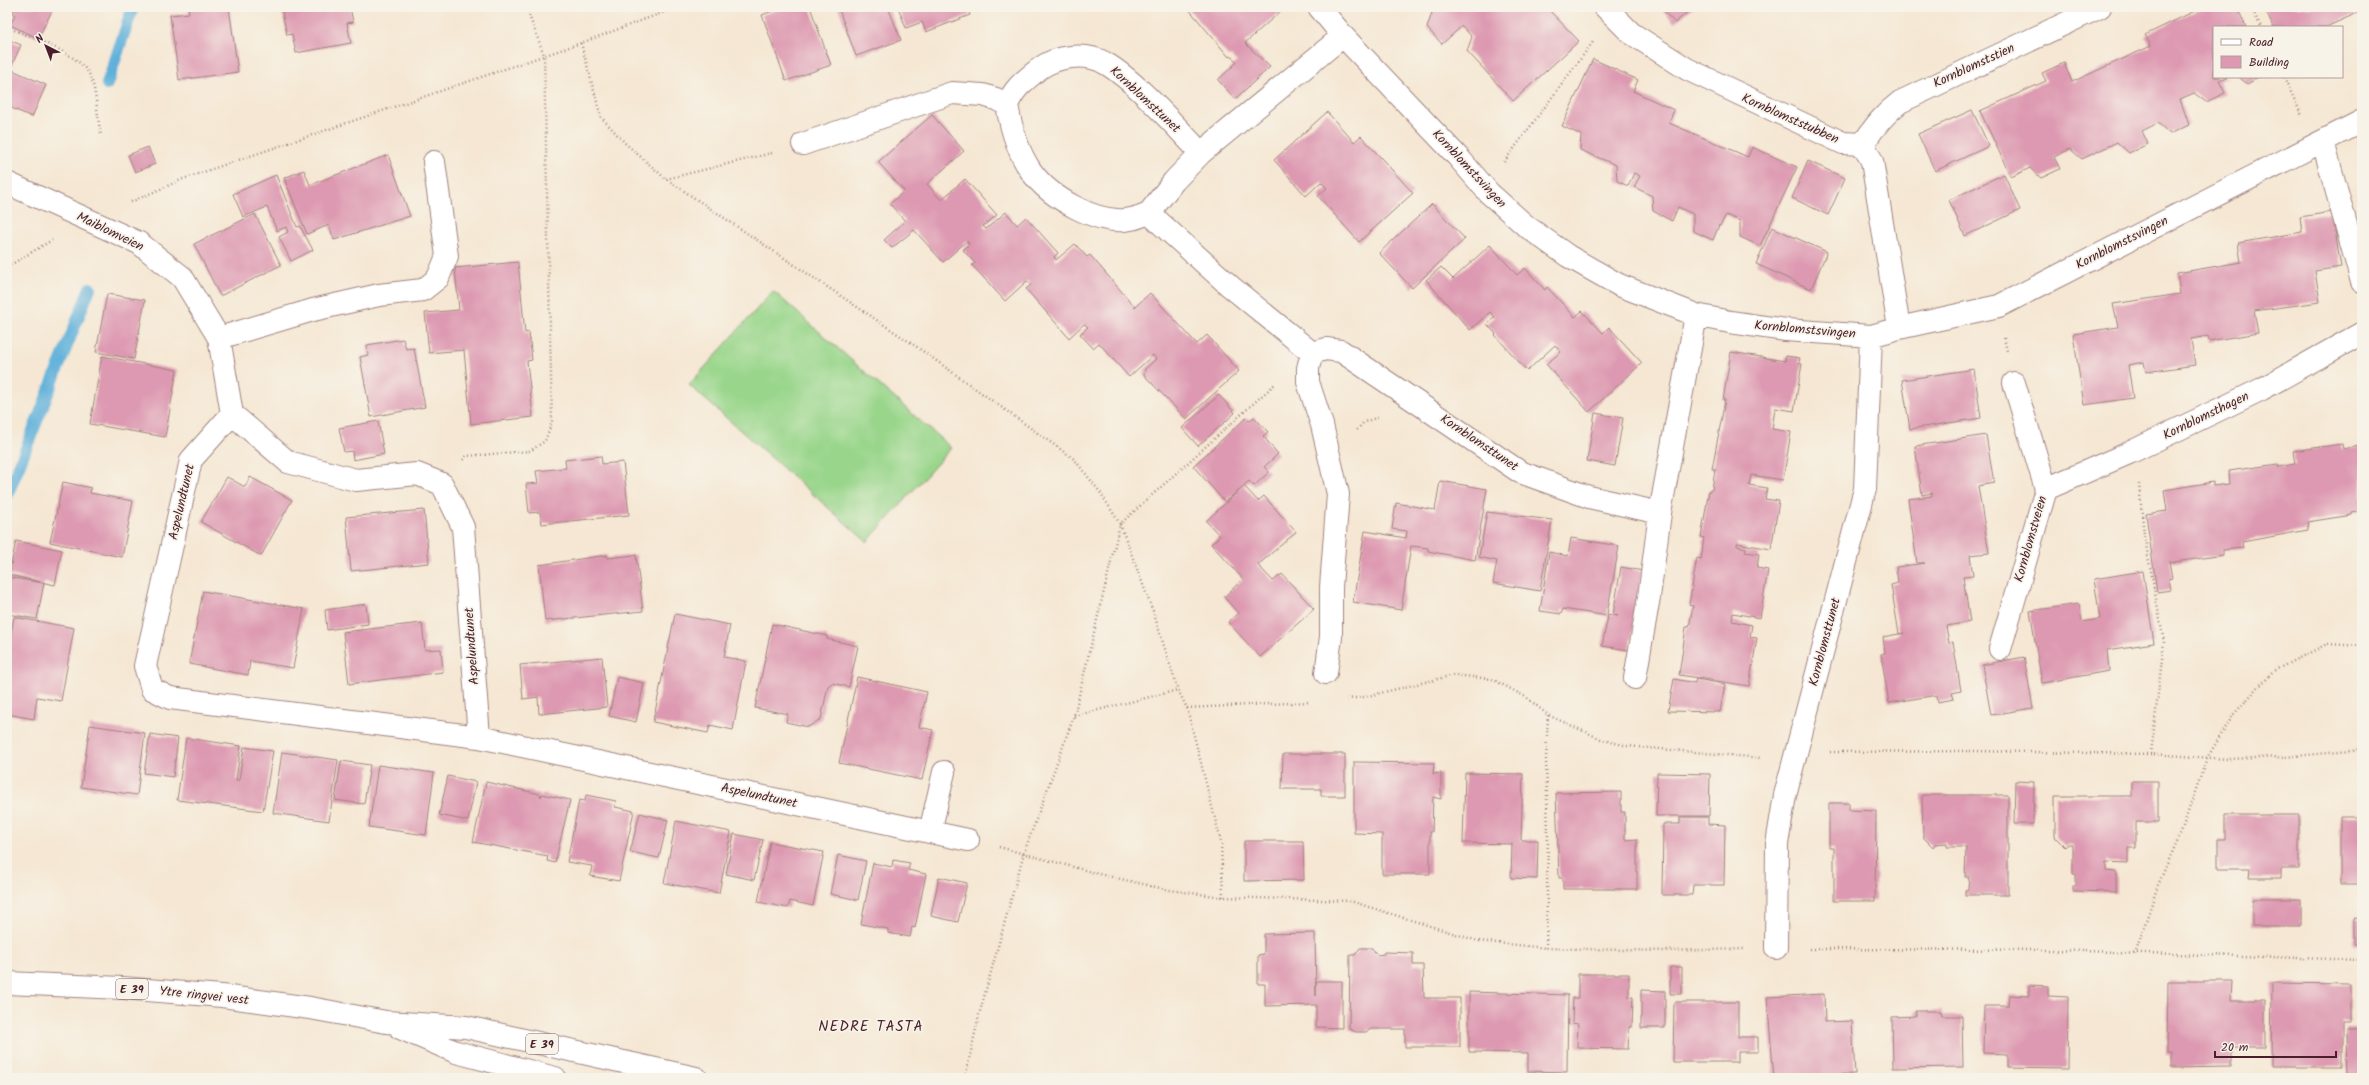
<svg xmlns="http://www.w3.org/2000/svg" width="2369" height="1085" viewBox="0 0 2369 1085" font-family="Kalam,sans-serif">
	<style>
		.pitch { fill: #99d68b; stroke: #727a5b }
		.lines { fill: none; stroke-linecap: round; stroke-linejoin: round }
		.stream { stroke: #5fb0da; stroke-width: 12 }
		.building { fill: #dd99b1 }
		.lane-casing { stroke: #a0837f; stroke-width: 24 }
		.street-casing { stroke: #a0837f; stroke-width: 24 }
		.highway-casing { stroke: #a0837f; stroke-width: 24 }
		.path { stroke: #a0837f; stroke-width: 2.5; stroke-dasharray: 1 3; stroke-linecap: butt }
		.lane { stroke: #fff; stroke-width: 22 }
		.street { stroke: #fff; stroke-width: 22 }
		.highway { stroke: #fff; stroke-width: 22 }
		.labels { text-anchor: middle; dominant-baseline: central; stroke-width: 3.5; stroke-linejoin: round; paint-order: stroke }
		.shield { fill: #f7f3e8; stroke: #7e5f64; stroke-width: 1 }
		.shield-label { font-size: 12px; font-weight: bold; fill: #4a1f2b }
		.street-label { font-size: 13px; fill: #4a1f2b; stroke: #f7f3e8 }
		.quarter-label { font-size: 15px; letter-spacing: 1px; fill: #4a1f2b; stroke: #f7f3e8 }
	</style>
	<rect width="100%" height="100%" fill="#f7f3e8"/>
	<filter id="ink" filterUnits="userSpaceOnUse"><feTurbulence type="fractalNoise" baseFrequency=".025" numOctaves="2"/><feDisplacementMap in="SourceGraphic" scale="8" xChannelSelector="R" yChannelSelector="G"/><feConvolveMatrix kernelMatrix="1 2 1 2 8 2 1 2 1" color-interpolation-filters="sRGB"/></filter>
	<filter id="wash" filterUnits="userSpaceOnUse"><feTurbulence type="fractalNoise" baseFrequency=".012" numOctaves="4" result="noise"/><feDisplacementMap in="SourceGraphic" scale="16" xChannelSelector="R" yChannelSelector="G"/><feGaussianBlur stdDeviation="0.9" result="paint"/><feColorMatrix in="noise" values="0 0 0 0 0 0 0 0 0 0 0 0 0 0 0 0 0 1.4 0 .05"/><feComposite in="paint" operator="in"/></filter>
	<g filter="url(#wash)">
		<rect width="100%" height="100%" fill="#f5e7d3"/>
		<path class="pitch" d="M773,291L951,448L867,542L689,385Z"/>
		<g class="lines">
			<path class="stream" d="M107,84L133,7
				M7,496L90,288"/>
		</g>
		<g id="blocks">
			<path class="building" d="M15,7H54L38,38L10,25L15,15L12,13Z
				M188,7H229L238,72L179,80L170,15L189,13Z
				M281,7H350L353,22L347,23L351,43L296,53L292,34L287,35Z
				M783,7H810L831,65L786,81L762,15Z
				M838,7H888L901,40L856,56Z
				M898,7H967L970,15L926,32L922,22L906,28Z
				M1187,7H1279L1282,10L1245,43L1270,67L1235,99L1218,80L1237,62L1231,56L1229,57Z
				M1426,7H1546L1579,41L1513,101L1467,51L1472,37L1462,26L1442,44L1427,28L1432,13Z
				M1660,7H1693L1675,23Z
				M2203,7H2237L2246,27H2214V77H2229L2219,81L2225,93L2206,102L2194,93L2180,99L2189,125L2170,134L2158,123L2142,131L2148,144L2129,153L2117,142L2082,159L2070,149L2054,157L2060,169L2041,178L2030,168L2011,177L1980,111L2046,81L2042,73L2064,63L2072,82L2151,46L2145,35Z
				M2264,7H2362V11L2326,27H2273Z
				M7,39L21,45L10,69L46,85L32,117L7,106Z
				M1593,59L1638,80L1633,91L1674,110L1669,123L1748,157L1752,147L1797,167L1760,246L1740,237V221L1726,215L1720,226L1719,225L1713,240L1693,231V214L1678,207L1672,221L1653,211L1652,196L1634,187L1640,176L1634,173L1628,186L1617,181L1616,165L1580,150L1581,135L1562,126Z
				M2239,77H2260L2247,84Z
				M1972,110L1989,146L1935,171L1918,134Z
				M1327,112L1354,142L1361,136L1413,193L1359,242L1318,196L1327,188L1321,182L1306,196L1274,160Z
				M932,115L964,151L927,184L941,200L965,179L997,215L983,226L986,229L1006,212L1017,225L1026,217L1058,253L1054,257L1056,260L1075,244L1087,257L1090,255L1135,307L1150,293L1197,344L1207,335L1239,371L1186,419L1144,375L1145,369L1156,359L1153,355L1129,377L1099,343L1093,348L1080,334L1088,327L1084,324L1069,338L1026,289L1031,285L1027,281L1005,301L972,265L975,263L963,250L969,244L967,241L943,262L914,230L892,248L884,240L905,221L890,204L904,191L878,162Z
				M148,147L155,164L135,172L128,155Z
				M388,155L410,216L334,240L329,225L307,234L284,178L304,170L310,185Z
				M1808,161L1845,178L1828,215L1792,198Z
				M2004,174L2020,210L1965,236L1949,200Z
				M276,175L297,227L300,226L313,250L291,261L279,237L288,232L286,227L277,231L267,207L243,217L233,194Z
				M1432,204L1465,239L1412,288L1379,253Z
				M2332,212L2341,267L2315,271L2320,302L2254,311L2258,333L2209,341L2208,336L2191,339L2195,365L2146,372L2144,362L2128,365L2133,398L2084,405L2073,334L2118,327L2113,304L2180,294L2177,273L2241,262L2238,243L2302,232L2300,217Z
				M255,214L281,265L220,296L194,244Z
				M1772,227L1827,252L1811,289L1756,264Z
				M1490,245L1517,275L1525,268L1545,290L1547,287L1575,317L1582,311L1603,333L1609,327L1642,363L1589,412L1546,364L1561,352L1555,345L1527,371L1495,335L1496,334L1487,324L1495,317L1490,312L1470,330L1426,280L1441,267L1453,279Z
				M518,262L525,333L529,332L532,360L527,361L533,417L471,424L464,350L429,353L425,313L459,310L455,268Z
				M107,294L145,300L134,359L96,352Z
				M403,339L406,349L414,348L425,407L371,417L360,357L368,355L367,345Z
				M1731,352L1785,361L1786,356L1800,358L1799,363L1802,364L1794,411L1775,408L1772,429L1791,432L1783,480L1751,475L1749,485L1767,488L1765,499L1779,501L1771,549L1737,543V546L1746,548L1745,552L1759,554L1757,568L1768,570L1760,618L1733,613L1732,621L1752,625L1750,637L1757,638L1749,686L1679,675L1686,627H1689L1693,606L1689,605L1697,558L1701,559L1704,538L1701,537L1709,490H1712L1715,469H1712L1725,400H1723Z
				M102,356L177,370L165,437L90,424Z
				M1974,369L1981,418L1910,429L1902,380Z
				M1219,395L1235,413L1198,446L1182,428Z
				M1595,413L1623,418L1615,466L1587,461Z
				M1254,417L1268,432L1263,436L1278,454L1264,467L1269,472L1254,486L1249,481L1225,502L1193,466L1246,418L1249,421Z
				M378,421L384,454L353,460L352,451L344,452L339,428Z
				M1986,435L1994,483L1978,486L1989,553L1970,555L1973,576L1963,577L1970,622L1946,626L1949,643L1953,642L1961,691L1952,693L1954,699L1938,702L1937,695L1889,703L1881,654L1885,653L1883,637L1904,633L1899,634L1891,585L1898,583L1896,567L1925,563H1917L1908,499L1932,496V493L1922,495L1915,446Z
				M2359,436H2362V511L2352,513V515L2307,522L2308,530L2242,542L2243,548L2223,550V555L2175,562L2169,561L2172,578L2169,579L2171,590L2157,592L2146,514L2167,511L2164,490L2213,482V486L2230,484L2229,471L2278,464V467L2295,464L2293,451L2342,444L2343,449L2360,446Z
				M601,456L602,464L623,462L629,515L542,524L540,512L529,513L526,484L538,483L536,471L566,468L565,460Z
				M227,477L245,487L250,477L292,500L261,556L201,522Z
				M1440,481L1487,489L1475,560L1428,551V548L1411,546L1401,610L1353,602L1365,531L1406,538L1407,531L1392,529L1396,503L1435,510Z
				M63,482L91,488L90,493L133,501L122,557L50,542Z
				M1244,486L1258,501L1264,496L1296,532L1258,565L1273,581L1282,574L1314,609L1260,657L1228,622L1238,613L1224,597L1243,579L1211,544L1220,536L1206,521Z
				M424,510L429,563L351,571L346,517Z
				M1487,512L1552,520L1540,591L1493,583L1497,561L1479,557Z
				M1571,538L1619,546L1607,614L1618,616L1613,615L1621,567L1643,571L1629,650L1602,646L1608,616L1563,609L1561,614L1540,611L1549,552L1568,556Z
				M16,541L62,550L55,585L9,575Z
				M607,555V558L636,555L643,611L545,621L539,565Z
				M2143,571L2154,643L2107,650L2109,671L2042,683L2030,611L2079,604L2082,622L2100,619L2094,579Z
				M7,577L44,583L37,619L7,614Z
				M203,591L304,609L293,668L250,661L248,675L189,664Z
				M366,604L368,624L327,630L325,610Z
				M675,614L730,625L724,657L746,661L733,730L710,725L708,733L653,722Z
				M14,617L74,628L61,701L37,697L34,719L7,714V655Z
				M422,623L425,650L441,649L443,672L349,684L343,632Z
				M772,624L827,636V639L858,646L849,687L832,683L828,686L821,719L808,727L786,722L788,714L755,708Z
				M602,657L607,707L539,714L538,697L523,699L520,665Z
				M2024,657L2033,708L1991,715L1982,665Z
				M617,677L644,683L636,722L609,716Z
				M857,677L927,692L919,727L933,730L922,780L839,763Z
				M1674,679L1695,683L1696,679L1725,684L1720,712L1668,711Z
				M90,725L145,733L137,795L81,787Z
				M150,734L178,738L173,777L144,773Z
				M186,738L241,746L236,780H239L244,747L273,751L263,811L177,800Z
				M282,752L338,760L329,821L273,813Z
				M1283,754H1345V796H1321V789H1282Z
				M341,761L370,765L364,804L335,800Z
				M1354,762L1434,763L1433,774L1441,773V799L1433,797L1432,832H1430V874H1382V834L1354,833Z
				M378,765L434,773L426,835L369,827Z
				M1465,773L1523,774L1521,840H1538L1537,879L1511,878L1512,844L1463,843Z
				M1657,773L1710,774L1709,816H1656Z
				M448,776L476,782L468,821L439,815Z
				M2015,781L2034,782L2033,824H2014Z
				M2132,781H2158V822H2136V848H2128V863L2106,862V871L2116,872V892L2073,891V886H2076V874H2073V845L2068,844L2065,847L2055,837V796H2132Z
				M486,782L540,794L541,797L542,794L570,800L555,863L547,861L548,856L473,842Z
				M1621,792V812H1625V840L1637,839V889H1563V878H1559L1556,793Z
				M586,795L616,801L615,807L634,811L619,881L590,876L592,866L567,862L579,800L585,801Z
				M1922,795H2008V895H1965V890L1968,889L1969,877H1965L1966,847H1947V843L1935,844L1933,847L1923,837Z
				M1829,803H1849V810L1876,811L1875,901H1834V848H1829Z
				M640,813L668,820L659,858L630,852Z
				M2225,815H2299V869H2281V878H2249L2250,869H2218V839H2225Z
				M1680,817H1708V824L1725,825L1724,885H1693L1692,895H1662L1663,824H1680Z
				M2340,817H2362V884H2340Z
				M676,821L731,832L719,893L664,883Z
				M734,834L763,840L754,880L726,874Z
				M1244,841H1303L1304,880L1244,881Z
				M770,842L824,852L813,906L790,901L788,908L758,902Z
				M838,855L866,861L858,900L830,894Z
				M893,860L910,863L908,870L926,874L915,928L912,927L910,937L888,933V929L861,924L873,863L892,867Z
				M939,877L967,883L958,922L931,916Z
				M2252,899H2301V926H2252Z
				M2354,918L2362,919V945H2354Z
				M1315,933L1316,996V981H1342V1028L1316,1027V1005L1265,1006V984H1258V955L1264,954V934Z
				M1360,948H1372L1377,955L1384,954V952L1413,953V965H1423L1424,998H1460V1047H1405V1029H1371L1366,1032H1356L1349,1029L1350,955H1355Z
				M1670,967H1682V994H1670Z
				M1578,974H1629V997H1633L1632,1027H1629L1628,1049L1577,1048L1578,1024L1572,1023L1573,998H1578Z
				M2168,981H2232L2231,1001H2265V1047H2231V1066L2171,1067V1054H2167Z
				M2272,983L2350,984V1022H2342V1066H2271Z
				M2029,985L2048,986V996L2068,997L2067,1068L2007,1067V1054L1983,1053L1984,1006H2008L2009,995L2029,996Z
				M1641,990L1665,991V1028H1641Z
				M1469,992L1568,995L1567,1072L1528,1071V1053L1469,1052Z
				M1824,994L1825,1022L1852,1021L1855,1074L1827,1075V1077L1774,1078L1767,997Z
				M1674,1002H1738V1037H1758V1052H1738V1062H1673Z
				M1915,1011H1941L1942,1016H1962L1963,1067L1893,1068L1892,1017L1915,1016Z
				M2346,1029H2362V1078H2347Z"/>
		</g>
	</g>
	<g filter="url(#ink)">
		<use href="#blocks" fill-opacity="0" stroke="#a0837f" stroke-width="1"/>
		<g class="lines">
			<defs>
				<path id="lane" d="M219,338L313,310L379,295L423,290L438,278L447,256L434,162
					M930,832L944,772"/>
				<path id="street" d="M1319,7L1343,36L1458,157L1489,193L1526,226L1568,256L1619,285L1696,315L1730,322L1786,330L1871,336L1899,328L1999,306L2362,121
					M1605,7L1631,33L1687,69L1843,143L1863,144L1872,161L1899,328
					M1343,36L1201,153L1174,181L1149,213L1230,286L1312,353L1326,349L1341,351L1520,472L1589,497L1660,513
					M1007,105C1011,128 1017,151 1031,171C1049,197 1098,226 1131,219C1137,218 1143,215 1149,213
					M2323,142L2362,282
					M803,144L952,93L983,95L996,99L1007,105C1015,87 1024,81 1039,69C1056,56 1085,52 1105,63C1136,81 1175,126 1201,153
					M1863,144C1874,127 1884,114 1900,102L2100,7
					M7,183L139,243L182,277L219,338L232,414
					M1312,353L1308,368V382L1322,425L1338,494L1331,587V637L1326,673
					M2046,489L2129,453L2262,389L2362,333
					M2000,649L2046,489L2014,383
					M1635,678L1649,597L1660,513L1696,315
					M479,737L463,527L442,484L417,474L356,480L288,462L232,414L191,460L145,666L152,689L170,698L479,737L968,840
					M1776,948L1777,844L1785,795L1865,489L1871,336"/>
				<path id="highway" d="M7,983L122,988L222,996L310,1008L386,1022L466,1027L696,1078
					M400,1028L456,1052L555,1078"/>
			</defs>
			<use href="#lane" class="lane-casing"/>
			<use href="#street" class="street-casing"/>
			<use href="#highway" class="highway-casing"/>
			<path class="path" d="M2251,7L2261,27
				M7,27C29,37 83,54 91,78C97,94 97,118 101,135
				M581,43L601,117L625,143L666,179L917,347L1074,459L1100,492L1120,524L1074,716L1024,853L979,1015L965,1078
				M2284,77L2302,116
				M1504,162L1593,42
				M666,179L772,153
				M131,202L183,179L581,43L678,7
				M7,267L52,240
				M2004,338L2007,351
				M1357,430L1364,422L1379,417
				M463,460L466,456L530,451L545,441L552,422L544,55L526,7
				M2139,484L2144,534L2164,642L2151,754
				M1347,699L1364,697L1454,675L1492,679L1526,697L1548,715L1603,740L1627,746L1761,758
				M1187,708L1310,702
				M1074,716L1178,690
				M1830,752L1971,751L2151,754L2228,759L2284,757L2362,750
				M999,847L1103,875L1169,890L1223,897L1350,901L1478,941L1546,948L1665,951L1744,949
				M1223,897L1221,842L1187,708L1178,690L1153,611L1120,524L1275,384
				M1546,948L1548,835L1546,759L1548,715
				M1809,949L2053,950L2362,960
				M2135,954L2158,885L2181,832L2207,758L2234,714L2273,671L2327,644L2362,646"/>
			<use href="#lane" class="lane"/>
			<use href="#street" class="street"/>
			<use href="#highway" class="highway"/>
		</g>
	</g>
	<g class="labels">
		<g class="shield">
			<rect x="116" y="979" width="32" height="20" rx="3"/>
			<rect x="526" y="1034" width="32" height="20" rx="3"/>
		</g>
		<g class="shield-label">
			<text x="132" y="989">E 39</text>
			<text x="542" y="1044">E 39</text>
		</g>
		<g class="street-label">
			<text transform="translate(1974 66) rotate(-25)">Kornblomststien</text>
			<text transform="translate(1145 100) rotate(43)">Kornblomsttunet</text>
			<text transform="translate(1790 119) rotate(24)">Kornblomststubben</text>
			<text transform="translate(1469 169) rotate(47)">Kornblomstsvingen</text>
			<text transform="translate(110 232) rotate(26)">Maiblomveien</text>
			<text transform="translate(2122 243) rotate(-27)">Kornblomstsvingen</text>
			<text transform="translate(1805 330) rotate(5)">Kornblomstsvingen</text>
			<text transform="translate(2206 416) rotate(-26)">Kornblomsthagen</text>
			<text transform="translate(1479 443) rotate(34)">Kornblomsttunet</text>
			<text transform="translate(182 502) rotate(-77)">Aspelundtunet</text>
			<text transform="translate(2031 539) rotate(-74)">Kornblomstveien</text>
			<text transform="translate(1825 642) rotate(-75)">Kornblomsttunet</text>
			<text transform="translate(472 646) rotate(-94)">Aspelundtunet</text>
			<text transform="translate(759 796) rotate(12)">Aspelundtunet</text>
			<text transform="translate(204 996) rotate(6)">Ytre ringvei vest</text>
		</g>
		<g class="quarter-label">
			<text x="871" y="1027">NEDRE TASTA</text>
		</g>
	</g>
	<rect width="2369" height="1085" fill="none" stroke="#f7f3e8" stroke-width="24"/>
	<rect x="2213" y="26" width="130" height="52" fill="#f7f3e8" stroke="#b29e9c"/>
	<rect x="2221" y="39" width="20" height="6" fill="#ffffff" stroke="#b29e9c"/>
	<text x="2249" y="46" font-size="12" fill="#4a1f2b">Road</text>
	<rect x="2221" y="56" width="20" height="12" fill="#dd99b1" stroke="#b29e9c"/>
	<text x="2249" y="66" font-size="12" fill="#4a1f2b">Building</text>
	<g transform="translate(46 46) rotate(318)" stroke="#f7f3e8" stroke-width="3" paint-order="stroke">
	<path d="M0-3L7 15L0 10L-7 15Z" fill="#4a1f2b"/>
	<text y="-6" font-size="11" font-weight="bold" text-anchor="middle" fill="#4a1f2b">N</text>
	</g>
	<path d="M2215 1051v6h121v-6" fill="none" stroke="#4a1f2b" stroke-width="2"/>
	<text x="2221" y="1051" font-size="12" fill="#4a1f2b" stroke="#f7f3e8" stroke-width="3" paint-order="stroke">20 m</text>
</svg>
